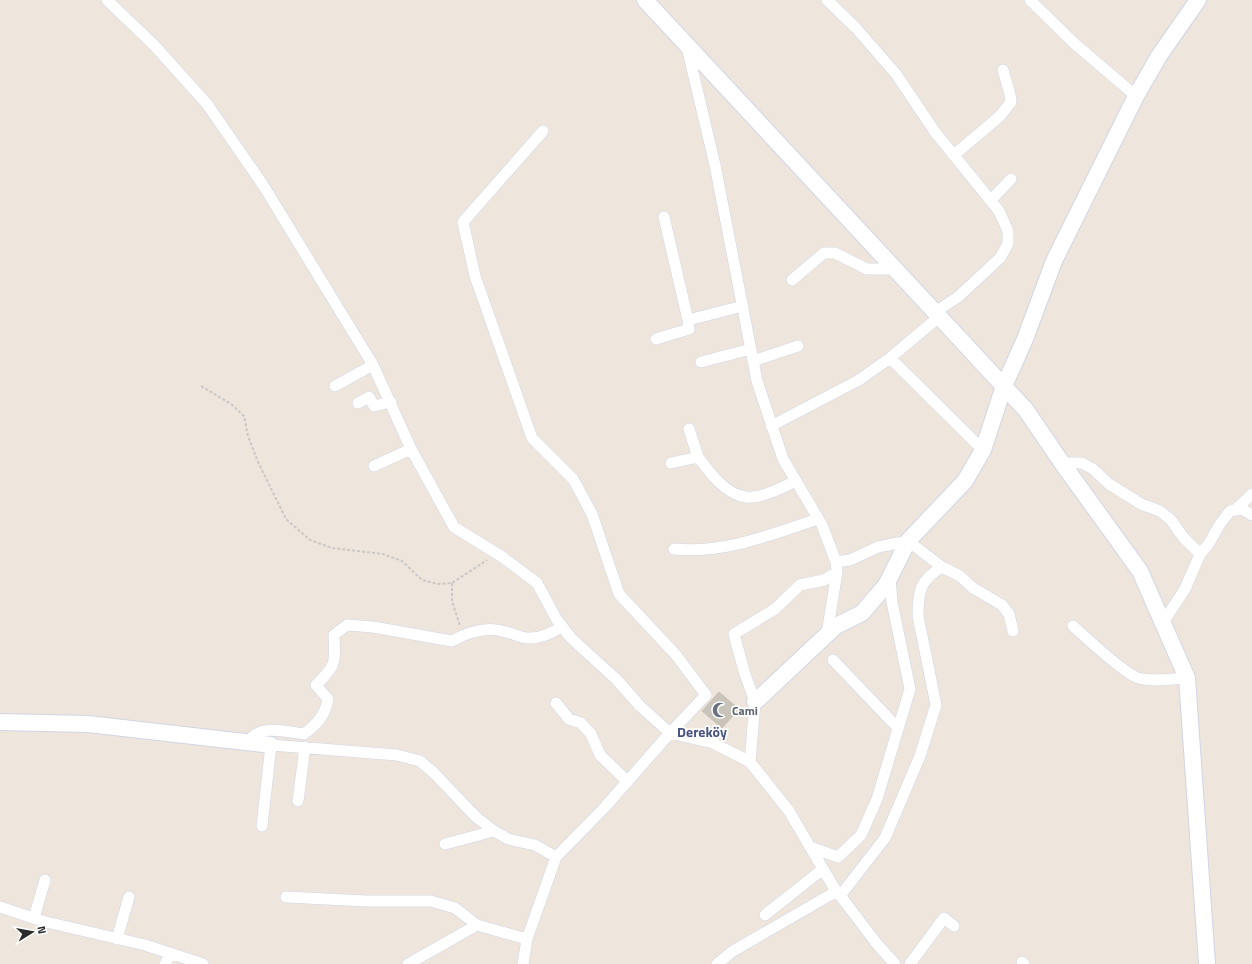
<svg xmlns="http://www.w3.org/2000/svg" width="1252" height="964" viewBox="0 0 1252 964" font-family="'Titillium Web',sans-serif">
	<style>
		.building { fill: #c9c4ba; stroke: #cac2b5 }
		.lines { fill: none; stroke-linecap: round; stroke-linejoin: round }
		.street-casing { stroke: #d1d5e5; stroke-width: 12 }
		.secondary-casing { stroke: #d1d5e5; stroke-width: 18 }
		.path { stroke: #c8c8c8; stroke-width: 2; stroke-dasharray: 3 2; stroke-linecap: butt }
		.street { stroke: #fff; stroke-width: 11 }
		.secondary { stroke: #fff; stroke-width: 16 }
		.labels { text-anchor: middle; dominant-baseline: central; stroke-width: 3.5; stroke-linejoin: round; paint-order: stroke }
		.worship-label { font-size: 12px; font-weight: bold; fill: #5b616d; stroke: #fff; text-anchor: start }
		.quarter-label { font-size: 14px; font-weight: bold; fill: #475380; stroke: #fff }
	</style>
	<rect width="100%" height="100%" fill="#eee6dc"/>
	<path class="building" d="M719,692L739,709L722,728L702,711Z"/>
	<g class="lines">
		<defs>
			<path id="street" d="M107,0L154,45L207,104L263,185L373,365L411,449L454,527L504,558L537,583L557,620L571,638L617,680L640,706L670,733L605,807L556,857
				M827,0L856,28L896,74L935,132L999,211L1008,231V244L1000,258L958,297L935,312
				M1030,0L1075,44L1136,96
				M687,47L715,165L757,381L783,459L822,525L836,562L837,572L827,634
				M543,131L463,222L475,276L532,438L573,479L592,514L619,594L676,655L706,695L670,733
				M954,155L1000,116L1011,102L1010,94L1003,70
				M991,200L1011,179
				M664,217L688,320
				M792,280L824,253H835L867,269H895
				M656,339L689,329L688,320L743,306
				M890,358L983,450
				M753,361L798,346
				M701,362L751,349
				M335,386L373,365
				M358,403L369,397L374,406L391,402
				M771,426L859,380L890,358L940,316
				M689,429L698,457
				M671,463L698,457C709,472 726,495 746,497C761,499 783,487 796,481
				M1062,463H1082L1093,469L1109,484L1141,504L1160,511L1171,520L1183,537L1200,554
				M374,466L411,449
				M1235,510L1252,494
				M674,549C724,554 772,534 818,519
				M836,562L850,560L878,547L908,541L942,567L960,576L973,588L1002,605L1009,614L1013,631
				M1164,621L1185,589L1200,554L1208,545L1220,524L1230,511L1242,509L1252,515
				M1073,626C1085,637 1125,674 1138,678C1154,682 1171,679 1187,678
				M833,660L898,728
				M556,703L569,719L581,723L591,734L600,755L628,782
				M670,733L713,743L750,762L789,811L833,886L877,944L895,964
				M248,742C260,723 286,732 304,734C317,724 325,716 328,699L316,685C337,665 335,663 334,635L347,625L373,627L452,641C468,632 488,626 506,632C513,633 520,638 527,638C540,639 551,633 562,627
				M750,762L755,702L744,671L734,634L775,609L800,585L824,580L837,572
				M298,801L305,747
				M262,826L271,745L397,755L420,761L434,773L476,817L494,831L508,839L535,845L556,857L527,939
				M445,844L494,831
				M810,847L838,857L861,835L877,799L910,689L892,602L890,578
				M840,896L885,838L920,756L936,705L918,616C918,591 920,580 942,567
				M286,897L366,901H431L455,908L477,925
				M0,907L42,921L145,945L203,964
				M765,915L823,869
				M34,918L45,880
				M117,939L129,897
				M1022,962L1024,964
				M165,964L171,954
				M408,964L477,925L527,939L523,964
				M717,964L733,951L837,891
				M910,964L944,918L954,926"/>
			<path id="secondary" d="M645,0L1026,410L1062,463L1140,571L1187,678L1207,964
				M755,702L836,626L862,613L886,585L908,541L965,481L983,450L1004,386L1025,339L1054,261L1136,96L1159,56L1198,0
				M0,722L88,724L271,745"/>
		</defs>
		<use href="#street" class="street-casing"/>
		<use href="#secondary" class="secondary-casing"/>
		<path class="path" d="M201,386L231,404L244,416L248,436L258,462L286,519L310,540L332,548L383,554L402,561L422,580L438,584L452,583L487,560
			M452,583V601L460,626"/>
		<use href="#street" class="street"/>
		<use href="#secondary" class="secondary"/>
	</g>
	<defs>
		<symbol id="mosque-bare" viewBox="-9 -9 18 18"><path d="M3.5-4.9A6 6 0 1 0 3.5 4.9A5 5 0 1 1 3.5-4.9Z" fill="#6b7280" stroke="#fff" stroke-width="2.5" paint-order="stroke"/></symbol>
	</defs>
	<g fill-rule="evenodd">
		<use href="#mosque-bare" x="709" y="699" width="22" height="22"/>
	</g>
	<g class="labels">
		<g class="worship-label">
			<text x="732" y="710">Cami</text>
		</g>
		<g class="quarter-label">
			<text x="702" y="731">Dereköy</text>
		</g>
	</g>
	<g transform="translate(32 932) rotate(79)" stroke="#ffffff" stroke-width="3" paint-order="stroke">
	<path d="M0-3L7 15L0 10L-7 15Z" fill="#2b2b2b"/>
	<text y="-6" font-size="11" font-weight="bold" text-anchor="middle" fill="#2b2b2b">N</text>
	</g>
</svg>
